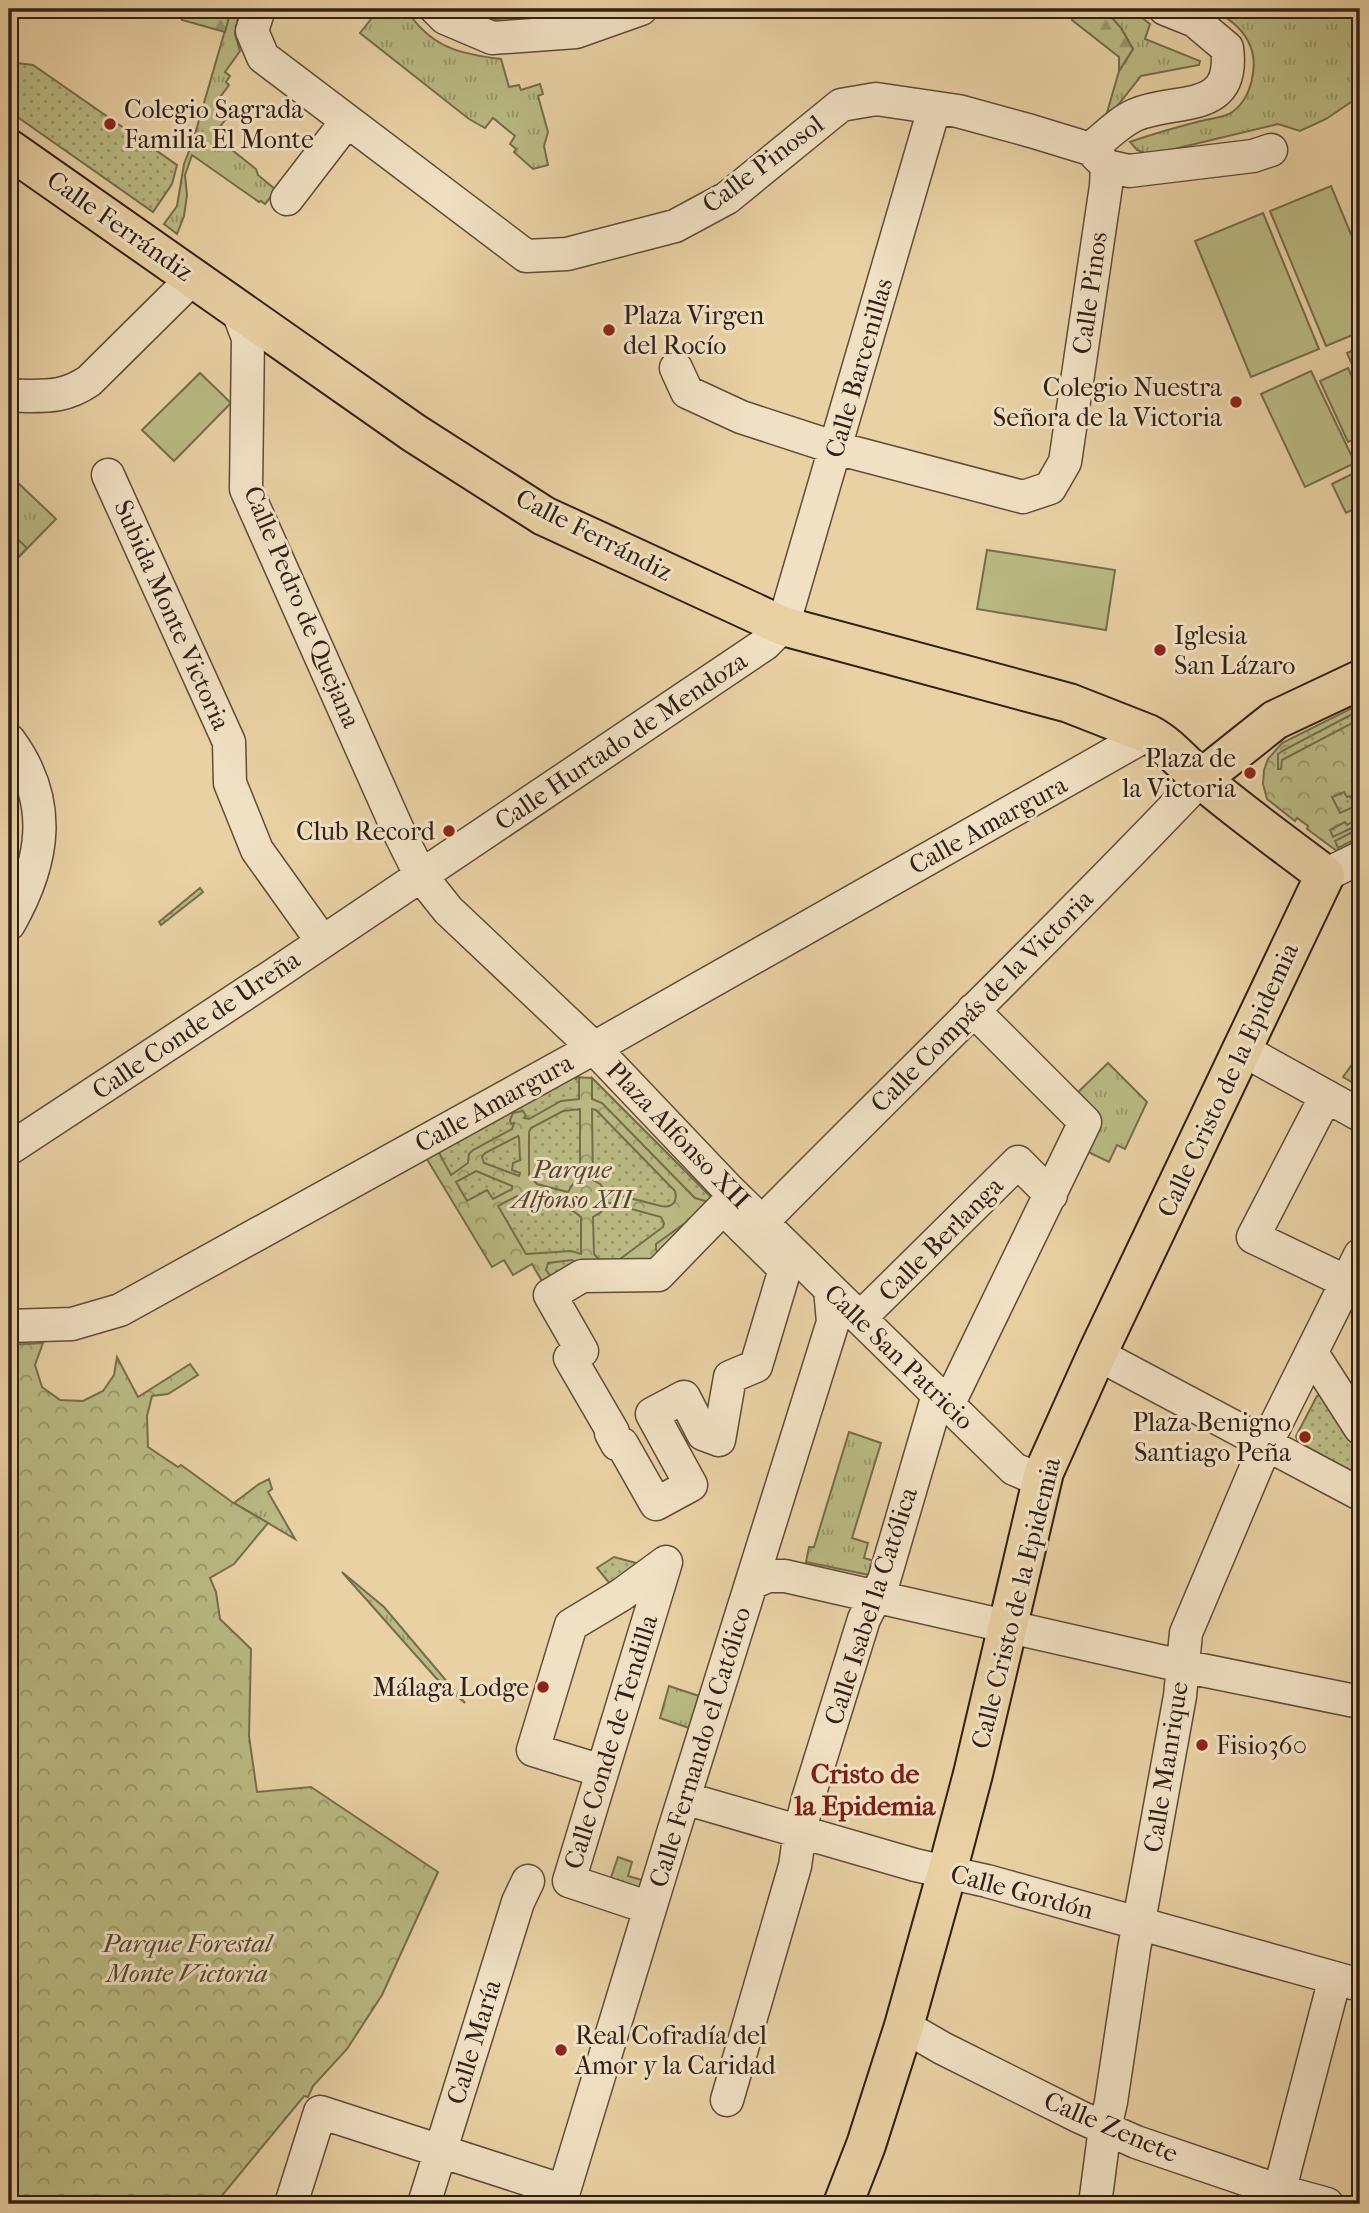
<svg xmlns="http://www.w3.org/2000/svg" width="1369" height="2213" viewBox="0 0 1369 2213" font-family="'IM FELL French Canon',serif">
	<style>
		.grass { fill: url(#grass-tufts); stroke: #766d4e; stroke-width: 2 }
		.forest { fill: url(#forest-firs); stroke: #766d4e; stroke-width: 2 }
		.park { fill: url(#park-crowns); stroke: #766d4e; stroke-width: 2 }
		.garden { fill: url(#garden-dots); stroke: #766d4e; stroke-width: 2 }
		.pitch { fill: #baba83; stroke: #766d4e; stroke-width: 2 }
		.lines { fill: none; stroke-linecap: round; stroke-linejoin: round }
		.minor-casing { stroke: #604c3b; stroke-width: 35 }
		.major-casing { stroke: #322018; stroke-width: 42 }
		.minor { stroke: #f1e1c4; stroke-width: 32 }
		.major { stroke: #e9d1a4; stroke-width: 38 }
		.poi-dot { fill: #8f2418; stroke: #f1e1c4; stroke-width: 2.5 }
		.labels { text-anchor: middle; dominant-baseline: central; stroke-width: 6; stroke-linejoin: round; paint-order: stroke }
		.poi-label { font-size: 26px; fill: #322018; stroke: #f1e1c4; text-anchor: start }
		.street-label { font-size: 26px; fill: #322018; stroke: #f1e1c4 }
		.park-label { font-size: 26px; font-style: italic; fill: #544633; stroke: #f1e1c4 }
		.neighbourhood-label { font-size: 28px; font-weight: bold; fill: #7a1f14; stroke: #f1e1c4 }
	</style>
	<defs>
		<pattern id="grass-tufts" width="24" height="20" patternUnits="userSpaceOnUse" patternTransform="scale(1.75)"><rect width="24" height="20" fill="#baba83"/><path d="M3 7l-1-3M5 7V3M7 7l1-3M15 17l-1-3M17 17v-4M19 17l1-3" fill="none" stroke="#98976a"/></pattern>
		<pattern id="forest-firs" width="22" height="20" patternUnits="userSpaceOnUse" patternTransform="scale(1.75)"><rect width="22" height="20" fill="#baba83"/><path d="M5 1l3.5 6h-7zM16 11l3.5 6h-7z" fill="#98976a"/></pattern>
		<pattern id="park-crowns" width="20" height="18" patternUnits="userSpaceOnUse" patternTransform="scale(1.75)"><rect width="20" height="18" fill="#baba83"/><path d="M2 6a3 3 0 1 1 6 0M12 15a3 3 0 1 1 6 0" fill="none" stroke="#98976a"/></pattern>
		<pattern id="garden-dots" width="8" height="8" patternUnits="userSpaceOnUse" patternTransform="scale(1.75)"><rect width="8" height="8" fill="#baba83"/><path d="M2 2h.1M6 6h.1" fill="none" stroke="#98976a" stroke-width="1.8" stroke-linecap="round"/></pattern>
	</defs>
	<rect width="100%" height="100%" fill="#e9d1a4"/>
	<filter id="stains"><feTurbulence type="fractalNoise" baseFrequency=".00286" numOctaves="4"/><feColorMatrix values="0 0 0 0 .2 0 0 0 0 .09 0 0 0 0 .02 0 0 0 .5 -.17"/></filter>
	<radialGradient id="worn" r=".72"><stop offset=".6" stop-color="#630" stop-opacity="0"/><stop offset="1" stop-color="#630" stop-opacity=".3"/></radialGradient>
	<path class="grass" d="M379,9H406C430,47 459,54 501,59L509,87L519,85L521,90L540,84L543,94L538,96L548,132L544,146L548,165L533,169L514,152L516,149L510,144L515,136L493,118L485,128L469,119L360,33Z
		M1104,9H1131L1150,24L1145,39L1200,61L1199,65L1141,76L1104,123L1119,71L1133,49L1121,28Z
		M1213,9H1360V96L1326,119L1300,131L1278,124L1149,155L1137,150L1130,142C1152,134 1174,128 1197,122C1207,119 1220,118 1229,114C1252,101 1260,63 1248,41C1240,26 1227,18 1213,9Z
		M230,13L238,17L235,34L240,51L225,72L230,76L226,82L229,85L218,100L229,108L222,117L225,120L220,127L223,130L217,138L256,169L258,175L276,190L265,204L261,201L259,202L192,155L185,175L187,195L184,216L177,234L164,224L177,206L184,164L193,141Z
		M14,479L56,519L9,567V485Z
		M1108,1063L1147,1102L1125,1149L1117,1145L1109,1162L1082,1149L1072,1098Z
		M849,1432L881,1443L852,1538L868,1543L864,1558L878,1562L874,1576L806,1562L809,1547H814Z
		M269,1479L272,1489L268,1492L295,1539L234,1503L259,1484Z
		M342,1572L384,1607L465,1703L436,1678Z
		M669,1686L699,1696L689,1728L660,1718Z
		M618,1857L632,1862L628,1876L642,1880L638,1894L608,1886Z"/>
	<path class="forest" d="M179,9H240L238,17L230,14L225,32L182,20Z
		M1058,9H1104L1121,28L1133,49L1119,71V57L1072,20L1073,16Z
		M9,531L27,548L9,567Z"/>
	<path class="park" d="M462,9H605C577,22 513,26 483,17C476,15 469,12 462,9Z
		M1360,704V844L1341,854L1307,829L1308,826L1297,818L1295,821L1267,799L1263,784L1264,770L1268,759L1282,743Z
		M574,1077L592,1078L714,1200L658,1275L550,1295L532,1264L513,1275L504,1260L492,1267L425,1156Z
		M43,1343L35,1365L42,1387L60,1400L83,1401L103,1391L114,1375L117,1357L138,1397L190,1364L198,1375L168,1394L152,1396L147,1416L148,1447L178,1467L181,1465L232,1502L268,1523L234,1564L210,1578L216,1592L220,1619L251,1649L249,1736L257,1792L311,1787L438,1872L382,1995L347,2049L313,2086L308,2097L304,2096L215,2204H9V1374L12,1362L9,1353V1345Z"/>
	<path class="garden" d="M9,62L33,65L177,165L172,184L153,212L9,111Z
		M1360,710V719L1282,760L1281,769H1278V754L1284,750Z
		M1344,792L1347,797L1350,796L1351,798L1357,795L1360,804L1340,813L1332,797Z
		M1360,814V824L1333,837L1330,830L1345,822L1347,825L1357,819L1356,816Z
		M1360,828V837L1338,848L1335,841Z
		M200,888L203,892L161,925L159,922Z
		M1356,1059H1360V1087L1343,1077Z
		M574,1077L576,1079L579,1077V1099L561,1101L529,1119L524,1118L526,1116L523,1111L513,1113L510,1120L511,1124L514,1123L512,1129L473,1150L469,1154L468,1163L451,1175L437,1149Z
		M592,1078L714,1200L712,1203L695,1198L602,1103L592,1099Z
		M580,1109V1179L573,1184L568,1192L537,1184L529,1175V1132L531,1128L563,1111Z
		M592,1109L596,1110L675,1191C678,1202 672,1208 661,1206L606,1192L600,1184L593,1180Z
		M518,1136L519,1138L520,1160L513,1163L512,1170L520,1173L519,1176L484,1163L482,1157L485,1153Z
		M476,1171L512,1186V1189L493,1199L487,1190L467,1201L456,1182Z
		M534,1194L568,1202L572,1210L581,1217V1254L571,1251L526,1254L498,1206L517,1196L526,1198Z
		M606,1202L661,1217L664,1223L663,1227L616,1262H601L594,1254L593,1217L601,1212Z
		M692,1218L695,1219L668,1264L656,1250V1244Z
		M572,1260L576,1263L552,1278L546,1270L548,1263Z
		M1323,1395L1360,1448V1476L1298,1442L1296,1436L1317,1396Z
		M614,1557L647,1566L616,1591L597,1568Z"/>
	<path class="pitch" d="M1331,186L1360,256V332L1326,346L1270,211Z
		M1263,213L1319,349L1251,377L1195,241Z
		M1360,347V383L1347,353Z
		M1348,368L1360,395V437L1348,442L1320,381Z
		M1311,371L1355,463L1305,487L1261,394Z
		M200,373L231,403L174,461L142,430Z
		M1360,470V506L1346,513L1332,484Z
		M987,550L1115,570L1106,630L977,609Z"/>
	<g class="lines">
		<defs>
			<path id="minor" d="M259,9L252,31L263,57L526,256L567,254L675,226L727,198L841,105L876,99L958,111L1031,131L1090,149L1107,166L1129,171L1253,156L1271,150
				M436,9L445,18L492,38L576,32L641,9
				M1090,149C1104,138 1119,122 1135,115C1176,97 1236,116 1227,48L1195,21L1165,9
				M287,199L347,121
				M237,309L248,338L246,489L397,828L421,876L448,910L594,1048L729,1190L1014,1469L1028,1475L1044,1472
				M676,368L687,392L741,417L836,448L1023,497L1050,488L1065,462L1106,186L1107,166
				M9,396C41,395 61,400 89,381L193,278
				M108,475L229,742L230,783L257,850L322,941
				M9,740C54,801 45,861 9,924
				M1325,875L1360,858
				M1243,1050L1360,1115
				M1326,1096L1253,1237L1347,1282
				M9,1149L272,976L765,644L783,626L934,109
				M723,1208L785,1269L756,1366L730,1377L719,1440L703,1434L684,1397L652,1414L691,1485L656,1504L622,1444H617L611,1433L613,1432L570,1358L582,1351L550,1295L582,1276L658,1275Z
				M762,1222C908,1074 1058,930 1201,779
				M860,1318L1018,1162L1051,1195
				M9,1326L72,1324L120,1310L594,1048L1148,734
				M1312,1353L1360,1428
				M1097,1354L1360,1494
				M948,1405L1085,1122L973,1010
				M752,1583L768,1576H785L1182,1666L1360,1702
				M602,1771L533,1750L571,1625L621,1595L666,1562
				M684,1798L915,1865L987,1881L1360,1985
				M650,1908L569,1881L666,1562
				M904,2026L942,2048L1080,2117L1136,2142L1280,2191L1327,2204
				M727,2100L795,1866L800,1831L808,1799L864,1619L884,1580L938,1395
				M291,2204L320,2112L564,2191
				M424,2204L518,1902L528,1881
				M560,2204L673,1833L833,1322L830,1289
				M1095,2204L1105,2128L1111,2102L1134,1949L1180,1696L1186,1633L1266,1444L1360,1255
				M1276,2204L1335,1978"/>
			<path id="major" d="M9,149L414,433L544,516L783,626L1069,703L1148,734C1168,744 1184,764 1201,779C1241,813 1283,843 1325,875L1097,1354L1044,1472L973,1774L947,1872L904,2026L866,2145L843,2204
				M1201,779L1275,720L1360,680"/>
		</defs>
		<use href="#minor" class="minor-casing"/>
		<use href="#major" class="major-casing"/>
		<use href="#minor" class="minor"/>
		<use href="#major" class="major"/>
	</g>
	<g class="poi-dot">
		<circle cx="110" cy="124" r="7"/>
		<circle cx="609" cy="330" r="7"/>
		<circle cx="1236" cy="402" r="7"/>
		<circle cx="1160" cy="650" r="7"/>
		<circle cx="1250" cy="773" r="7"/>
		<circle cx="449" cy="831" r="7"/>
		<circle cx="1305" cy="1437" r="7"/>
		<circle cx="543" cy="1687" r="7"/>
		<circle cx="1202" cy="1745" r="7"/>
		<circle cx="561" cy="2050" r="7"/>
	</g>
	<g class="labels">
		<g class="poi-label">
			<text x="124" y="109">Colegio Sagrada<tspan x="124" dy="30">Familia El Monte</tspan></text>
			<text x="623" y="315">Plaza Virgen<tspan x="623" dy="30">del Rocío</tspan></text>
			<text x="1222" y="387" text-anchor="end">Colegio Nuestra<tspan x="1222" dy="30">Señora de la Victoria</tspan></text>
			<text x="1174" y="635">Iglesia<tspan x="1174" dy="30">San Lázaro</tspan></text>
			<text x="1236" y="758" text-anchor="end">Plaza de<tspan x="1236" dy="30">la Victoria</tspan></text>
			<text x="435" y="831" text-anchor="end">Club Record</text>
			<text x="1291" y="1422" text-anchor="end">Plaza Benigno<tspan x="1291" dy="30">Santiago Peña</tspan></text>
			<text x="529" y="1687" text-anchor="end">Málaga Lodge</text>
			<text x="1216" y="1745">Fisio360</text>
			<text x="575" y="2035">Real Cofradía del<tspan x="575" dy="30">Amor y la Caridad</tspan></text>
		</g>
		<g class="street-label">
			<text transform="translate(763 164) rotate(-37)">Calle Pinosol</text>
			<text transform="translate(120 226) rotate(35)">Calle Ferrándiz</text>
			<text transform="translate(1090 293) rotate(-82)">Calle Pinos</text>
			<text transform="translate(859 368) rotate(-74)">Calle Barcenillas</text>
			<text transform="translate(594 535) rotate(27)">Calle Ferrándiz</text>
			<text transform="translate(302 607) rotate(67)">Calle Pedro de Quejana</text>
			<text transform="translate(172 615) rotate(66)">Subida Monte Victoria</text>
			<text transform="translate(621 741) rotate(-34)">Calle Hurtado de Mendoza</text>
			<text transform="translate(988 825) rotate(-29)">Calle Amargura</text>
			<text transform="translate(982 1001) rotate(-45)">Calle Compás de la Victoria</text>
			<text transform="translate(196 1025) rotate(-34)">Calle Conde de Ureña</text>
			<text transform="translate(1228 1080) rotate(-65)">Calle Cristo de la Epidemia</text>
			<text transform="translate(494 1103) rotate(-29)">Calle Amargura</text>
			<text transform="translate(678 1135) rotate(46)">Plaza Alfonso XII</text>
			<text transform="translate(941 1239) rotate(-45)">Calle Berlanga</text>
			<text transform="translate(899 1357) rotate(44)">Calle San Patricio</text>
			<text transform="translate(1016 1603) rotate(-76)">Calle Cristo de la Epidemia</text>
			<text transform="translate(871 1606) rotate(-72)">Calle Isabel la Católica</text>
			<text transform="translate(611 1742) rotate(-73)">Calle Conde de Tendilla</text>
			<text transform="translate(700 1747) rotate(-73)">Calle Fernando el Católico</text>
			<text transform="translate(1166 1767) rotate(-81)">Calle Manrique</text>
			<text transform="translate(1022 1892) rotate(15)">Calle Gordón</text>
			<text transform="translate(474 2042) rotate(-73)">Calle María</text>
			<text transform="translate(1111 2127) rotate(23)">Calle Zenete</text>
		</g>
		<g class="park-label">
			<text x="572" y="1169">Parque<tspan x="572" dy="30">Alfonso XII</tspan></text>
			<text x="187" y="1943">Parque Forestal<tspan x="187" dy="30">Monte Victoria</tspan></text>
		</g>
		<g class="neighbourhood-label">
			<text x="865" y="1773">Cristo de<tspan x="865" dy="32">la Epidemia</tspan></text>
		</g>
	</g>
	<rect width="1369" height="2213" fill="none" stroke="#e9d1a4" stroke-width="35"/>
	<rect x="10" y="10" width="1348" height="2192" fill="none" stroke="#322018" stroke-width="3.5"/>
	<rect x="18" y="18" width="1334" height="2178" fill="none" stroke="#322018" stroke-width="2"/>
	<rect width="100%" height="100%" filter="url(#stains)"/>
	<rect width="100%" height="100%" fill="url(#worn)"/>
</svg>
